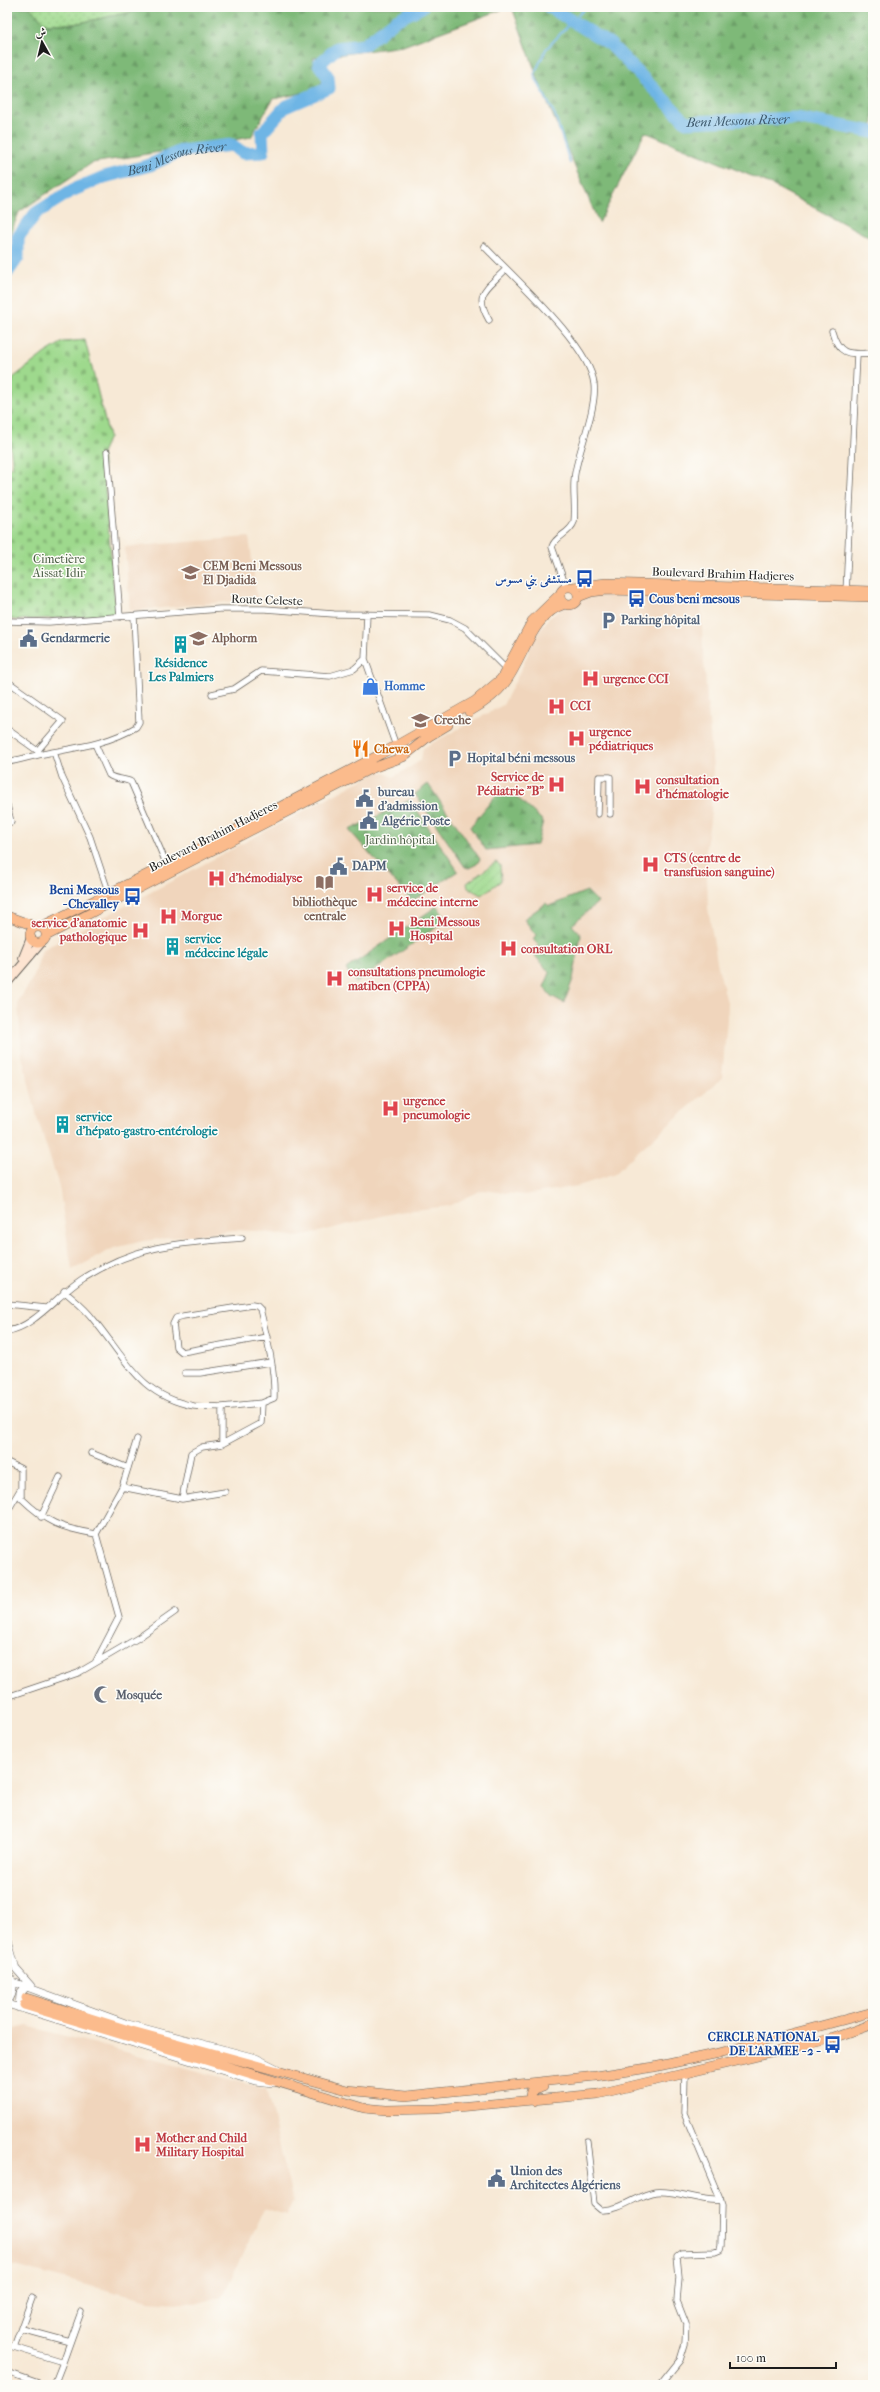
<svg xmlns="http://www.w3.org/2000/svg" width="880" height="2392" viewBox="0 0 880 2392" font-family="'IM FELL French Canon',Amiri,serif">
	<style>
		.built { fill: #f0d5bc }
		.grass { fill: url(#grass-dots); stroke: #5d7a54 }
		.forest { fill: url(#forest-firs); stroke: #4d6a4a }
		.cemetery { fill: url(#cemetery-stones); stroke: #5d7a54 }
		.garden { fill: url(#garden-furrows); stroke: #5d7a54 }
		.lines { fill: none; stroke-linecap: round; stroke-linejoin: round }
		.stream { stroke: #6eb5e5; stroke-width: 2 }
		.river { stroke: #6eb5e5; stroke-width: 13 }
		.trunk-tunnel { stroke: #d6caba; stroke-width: 9; stroke-dasharray: 9 4.5; stroke-linecap: butt }
		.minor-casing { stroke: #69645d; stroke-width: 7 }
		.tertiary-casing { stroke: #69645d; stroke-width: 8 }
		.secondary-casing { stroke: #69645d; stroke-width: 10 }
		.primary-casing { stroke: #69645d; stroke-width: 10 }
		.trunk-casing { stroke: #69645d; stroke-width: 10 }
		.minor { stroke: #fff; stroke-width: 5.5 }
		.tertiary { stroke: #fff; stroke-width: 7 }
		.secondary { stroke: #fde4d1; stroke-width: 8 }
		.primary { stroke: #fbbb8c; stroke-width: 9 }
		.trunk { stroke: #fbbb8c; stroke-width: 9 }
		.labels { text-anchor: middle; dominant-baseline: central; stroke-width: 3; stroke-linejoin: round; paint-order: stroke }
		.park-label { font-size: 12px; fill: #4a5e44; stroke: #fdfcf7 }
		.education-label { font-size: 12px; font-weight: bold; fill: #785e54; stroke: #fdfcf7; text-anchor: start }
		.street-label { font-size: 12px; fill: #1c1c1c; stroke: #fdfcf7 }
		.transit-label { font-size: 12px; font-weight: bold; fill: #164399; stroke: #fdfcf7; text-anchor: end }
		.service-label { font-size: 12px; font-weight: bold; fill: #4e5e75; stroke: #fdfcf7; text-anchor: start }
		.culture-label { font-size: 12px; font-weight: bold; fill: #0d838f; stroke: #fdfcf7; text-anchor: start }
		.health-label { font-size: 12px; font-weight: bold; fill: #be3a42; stroke: #fdfcf7; text-anchor: start }
		.shop-label { font-size: 12px; font-weight: bold; fill: #366cbe; stroke: #fdfcf7; text-anchor: start }
		.food-label { font-size: 12px; font-weight: bold; fill: #c56008; stroke: #fdfcf7; text-anchor: start }
		.worship-label { font-size: 12px; font-weight: bold; fill: #5b616d; stroke: #fdfcf7; text-anchor: start }
		.water-label { font-size: 13px; font-style: italic; fill: #3d596c; stroke: #fdfcf7 }
	</style>
	<defs>
		<pattern id="grass-dots" width="8" height="8" patternUnits="userSpaceOnUse"><rect width="8" height="8" fill="#9ed98d"/><path d="M2 2h.1M6 6h.1" fill="none" stroke="#88ba79" stroke-width="1.8" stroke-linecap="round"/></pattern>
		<pattern id="forest-firs" width="22" height="20" patternUnits="userSpaceOnUse"><rect width="22" height="20" fill="#7eb978"/><path d="M5 1l3.5 6h-7zM16 11l3.5 6h-7z" fill="#6c9e67"/></pattern>
		<pattern id="cemetery-stones" width="16" height="16" patternUnits="userSpaceOnUse"><rect width="16" height="16" fill="#9ed98d"/><path d="M2 7V4a2 2 0 0 1 4 0v3zM10 15v-3a2 2 0 0 1 4 0v3z" fill="#88ba79"/></pattern>
		<pattern id="garden-furrows" width="10" height="10" patternUnits="userSpaceOnUse"><rect width="10" height="10" fill="#9ed98d"/><path d="M-1 1l2-2M0 10L10 0M9 11l2-2" fill="none" stroke="#88ba79"/></pattern>
	</defs>
	<rect width="100%" height="100%" fill="#fdfcf7"/>
	<filter id="ink" filterUnits="userSpaceOnUse"><feTurbulence type="fractalNoise" baseFrequency=".025" numOctaves="2"/><feDisplacementMap in="SourceGraphic" scale="8" xChannelSelector="R" yChannelSelector="G"/><feConvolveMatrix kernelMatrix="1 2 1 2 8 2 1 2 1" color-interpolation-filters="sRGB"/></filter>
	<filter id="wash" filterUnits="userSpaceOnUse"><feTurbulence type="fractalNoise" baseFrequency=".012" numOctaves="4" result="noise"/><feDisplacementMap in="SourceGraphic" scale="16" xChannelSelector="R" yChannelSelector="G"/><feGaussianBlur stdDeviation="0.9" result="paint"/><feColorMatrix in="noise" values="0 0 0 0 0 0 0 0 0 0 0 0 0 0 0 0 0 1.4 0 .05"/><feComposite in="paint" operator="in"/></filter>
	<g filter="url(#wash)">
		<rect width="100%" height="100%" fill="#f7e9d6"/>
		<path class="built" d="M249,537L257,599L130,611L125,547Z
			M599,595L701,600L703,651L713,769L711,814L706,847L708,908L717,962L728,1007L722,1078L635,1154L615,1174L578,1186L524,1195L482,1190L449,1206L397,1212L298,1237L258,1231L233,1230L143,1241L114,1248L72,1270L59,1186L37,1117L22,1056L18,1002L34,976L42,950L379,771L393,777L417,763L421,760L423,748L503,705L519,674L535,637L548,619L572,601Z
			M27,2026L266,2089L293,2201L286,2215L264,2208L223,2296L194,2304L148,2301L7,2264V2031Z"/>
		<path class="grass" d="M29,7H155V8L74,24H45Z"/>
		<path class="forest" d="M7,7H29L46,24H74L155,7H509L403,46L313,58L323,80L317,90L273,99L251,137L92,163L19,212L7,243Z
			M512,7H873V239L766,182L645,132L599,223L542,90Z
			M428,784L480,859L477,864L469,868L465,867L415,794Z
			M507,788L543,821L537,845L486,850L470,827L497,794Z
			M410,800L458,871L412,901L349,830Z
			M587,891L598,902L572,925L581,935L573,979L564,1003L551,996L544,987L550,973L531,951L539,946L533,939L536,935L524,919L546,903L549,906Z
			M437,906L447,920L356,983L346,969Z"/>
		<path class="cemetery" d="M85,340L109,437L102,453L116,615L18,620L7,619V467L13,468L7,422L9,381L45,353L63,342Z"/>
		<path class="garden" d="M496,862L500,865L501,881L481,895L468,888L467,883Z"/>
		<g class="lines">
			<path class="stream" d="M570,163L555,115L534,75L546,49L586,7"/>
			<g class="river">
				<path id="s1" d="M549,7L610,44L686,122L796,118L873,132"/>
				<path id="s2" d="M7,273L18,257V237L36,213L71,191L104,177L150,165L181,151L232,145L243,153L263,152L262,133L285,107L329,88L328,77L319,64L337,48L364,45L396,20L422,7"/>
			</g>
		</g>
	</g>
	<g filter="url(#ink)">
		<g class="lines">
			<path class="trunk-tunnel" d="M7,1992L26,1998"/>
			<defs>
				<path id="minor" d="M484,246C513,277 590,345 594,384C597,408 579,449 575,473C572,489 576,506 574,522C570,534 555,536 552,547L566,587
					M489,320C473,292 487,289 506,269
					M832,331C839,357 850,354 873,353
					M107,452L120,617
					M846,593L857,354
					M7,621L49,622L220,609H265L334,614L430,615L450,620L465,628L507,670
					M365,659L396,746
					M7,681L63,721L38,750
					M212,694L234,689L261,671L330,676L354,669L365,659L367,614
					M7,729L39,752
					M95,744L109,775C115,780 124,778 131,782L167,865
					M54,752L62,777L90,837L109,894
					M7,762C20,760 31,756 43,754C74,748 109,744 136,727L139,722L134,616
					M7,805L11,822
					M598,814L599,777H610V814
					M64,1291C74,1300 85,1308 93,1319C125,1357 139,1396 194,1406C203,1407 213,1406 222,1407V1444L202,1447L191,1453L182,1499L122,1487L96,1534L119,1617L95,1663
					M7,1304L46,1308
					M7,1331C34,1328 60,1292 84,1278C139,1244 180,1243 242,1238
					M185,1373H200L271,1362
					M222,1407L262,1403
					M222,1444L261,1423L262,1403L274,1398C275,1368 267,1338 260,1309L257,1306L252,1305L183,1316L176,1318L173,1324L176,1347L182,1352L267,1337
					M91,1453L128,1468
					M7,1462L21,1469V1498C47,1523 60,1528 96,1534
					M122,1487L137,1439
					M182,1499L225,1492
					M7,1512L20,1490
					M41,1517L60,1477
					M7,1697L78,1673L138,1638L175,1612
					M587,2141L594,2204L601,2210C622,2211 637,2194 656,2192C678,2190 699,2202 721,2200
					M22,2329L70,2342
					M7,2345L63,2362L54,2385
					M14,2347L32,2298
					M63,2362L81,2312
					M7,2372L44,2385
					M660,2385L680,2360L685,2344L686,2324L677,2301L679,2277L677,2256L681,2253L715,2252L720,2250L721,2246L722,2204L684,2113L685,2074"/>
				<path id="tertiary" d="M7,1937L16,1969L31,1986
					M7,1972C15,1982 15,1993 7,2002
					M13,1982L128,2024L256,2058L278,2069
					M7,2004L256,2081L273,2083
					M19,2008L20,1994L27,1986"/>
				<path id="secondary" d="M23,958L31,938
					M7,983L41,943"/>
				<path id="primary" d="M560 596a9 9 0 1 1 18 0a9 9 0 1 1-18 0Z
					M573,587L606,583L873,591
					M578,597L591,592L607,590L873,597
					M469,712C483,704 495,696 505,683C525,657 531,615 565,604
					M7,916L37,927
					M30 935a8 8 0 1 1 16 0a8 8 0 1 1-16 0Z
					M40,927L205,846L381,754L475,701L501,679L532,621L560,594
					M46,936L370,769L403,757L428,737L448,725"/>
				<path id="trunk" d="M26,1998L132,2031L347,2090L406,2096L596,2076L654,2067L719,2053L873,2012
					M24,2005L364,2108L386,2110L436,2109L598,2094L830,2039L873,2024
					M534,2101L530,2096L531,2091L543,2087"/>
			</defs>
			<use href="#minor" class="minor-casing"/>
			<use href="#tertiary" class="tertiary-casing"/>
			<use href="#secondary" class="secondary-casing"/>
			<use href="#primary" class="primary-casing"/>
			<use href="#trunk" class="trunk-casing"/>
			<use href="#minor" class="minor"/>
			<use href="#tertiary" class="tertiary"/>
			<use href="#secondary" class="secondary"/>
			<use href="#primary" class="primary"/>
			<use href="#trunk" class="trunk"/>
		</g>
	</g>
	<defs>
		<symbol id="school-bare" viewBox="-9 -9 18 18"><path d="M0-5L7-2L0 1L-7-2ZM-4 1L0 2.5L4 1V4Q0 6-4 4Z" fill="#8d6e63" stroke="#fdfcf7" stroke-width="2.5" paint-order="stroke"/></symbol>
		<symbol id="bus-bare" viewBox="-9 -9 18 18"><path d="M-5-6H5V4H4V6H2V4H-2V6H-4V4H-5ZM-3.5-4V0h7V-4ZM-3.5 1.2v1.5H-2V1.2ZM2 1.2v1.5H3.5V1.2Z" fill="#1a4fb4" stroke="#fdfcf7" stroke-width="2.5" paint-order="stroke"/></symbol>
		<symbol id="parking-bare" viewBox="-9 -9 18 18"><path d="M-3.5-5.5H1a3.5 3.5 0 0 1 0 7H-1V5.5H-3.5ZM-1-3.4V-.6H.8a1.4 1.4 0 0 0 0-2.8Z" fill="#5c6f8a" stroke="#fdfcf7" stroke-width="2.5" paint-order="stroke"/></symbol>
		<symbol id="civic-bare" viewBox="-9 -9 18 18"><path d="M-.6-6.5H3V-4.5H.6V-3L4-1V1h2V6H-6V1h2V-1L-.6-3ZM-1.2 2.5V6h2.4V2.5Z" fill="#5c6f8a" stroke="#fdfcf7" stroke-width="2.5" paint-order="stroke"/></symbol>
		<symbol id="building-bare" viewBox="-9 -9 18 18"><path d="M-4-6H4V6H1V3H-1V6H-4ZM-2.5-4.3h1.7v1.8h-1.7ZM.8-4.3h1.7v1.8H.8ZM-2.5-1h1.7V.8h-1.7ZM.8-1h1.7V.8H.8Z" fill="#0f9aa8" stroke="#fdfcf7" stroke-width="2.5" paint-order="stroke"/></symbol>
		<symbol id="hospital-bare" viewBox="-9 -9 18 18"><path d="M-5-5h3v3.5h4V-5h3V5h-3V1.5h-4V5h-3Z" fill="#e0444e" stroke="#fdfcf7" stroke-width="2.5" paint-order="stroke"/></symbol>
		<symbol id="shop-bare" viewBox="-9 -9 18 18"><path d="M-5-2.5h2.3a2.7 3.5 0 0 1 5.4 0H5L5.5 6h-11ZM-1.5-2.5h3a1.5 2.3 0 0 0-3 0Z" fill="#3f7fe0" stroke="#fdfcf7" stroke-width="2.5" paint-order="stroke"/></symbol>
		<symbol id="restaurant-bare" viewBox="-9 -9 18 18"><path d="M-5-6h1v4h1v-4h1v4h1v-4h1v5L-1.5 .5V6h-2V.5L-5-1ZM5-6V6H3V1.5H1.5Q1.5-4 5-6Z" fill="#e8710a" stroke="#fdfcf7" stroke-width="2.5" paint-order="stroke"/></symbol>
		<symbol id="library-bare" viewBox="-9 -9 18 18"><path d="M-6-4Q-3-5.5-.7-3.5V5Q-3 3-6 4ZM6-4Q3-5.5 .7-3.5V5Q3 3 6 4Z" fill="#8d6e63" stroke="#fdfcf7" stroke-width="2.5" paint-order="stroke"/></symbol>
		<symbol id="mosque-bare" viewBox="-9 -9 18 18"><path d="M3.5-4.9A6 6 0 1 0 3.5 4.9A5 5 0 1 1 3.5-4.9Z" fill="#6b7280" stroke="#fdfcf7" stroke-width="2.5" paint-order="stroke"/></symbol>
	</defs>
	<g fill-rule="evenodd">
		<use href="#school-bare" x="178" y="560" width="25" height="25"/>
		<use href="#bus-bare" x="572" y="566" width="25" height="25"/>
		<use href="#bus-bare" x="624" y="586" width="25" height="25"/>
		<use href="#parking-bare" x="596" y="608" width="25" height="25"/>
		<use href="#civic-bare" x="16" y="626" width="25" height="25"/>
		<use href="#school-bare" x="186" y="626" width="25" height="25"/>
		<use href="#building-bare" x="168" y="632" width="25" height="25"/>
		<use href="#hospital-bare" x="578" y="666" width="25" height="25"/>
		<use href="#shop-bare" x="358" y="674" width="25" height="25"/>
		<use href="#hospital-bare" x="544" y="694" width="25" height="25"/>
		<use href="#school-bare" x="408" y="708" width="25" height="25"/>
		<use href="#hospital-bare" x="564" y="726" width="25" height="25"/>
		<use href="#restaurant-bare" x="348" y="736" width="25" height="25"/>
		<use href="#parking-bare" x="442" y="746" width="25" height="25"/>
		<use href="#hospital-bare" x="544" y="772" width="25" height="25"/>
		<use href="#hospital-bare" x="630" y="774" width="25" height="25"/>
		<use href="#civic-bare" x="352" y="786" width="25" height="25"/>
		<use href="#civic-bare" x="356" y="808" width="25" height="25"/>
		<use href="#hospital-bare" x="638" y="852" width="25" height="25"/>
		<use href="#civic-bare" x="326" y="854" width="25" height="25"/>
		<use href="#hospital-bare" x="204" y="866" width="25" height="25"/>
		<use href="#library-bare" x="312" y="870" width="25" height="25"/>
		<use href="#hospital-bare" x="362" y="882" width="25" height="25"/>
		<use href="#bus-bare" x="120" y="884" width="25" height="25"/>
		<use href="#hospital-bare" x="156" y="904" width="25" height="25"/>
		<use href="#hospital-bare" x="384" y="916" width="25" height="25"/>
		<use href="#hospital-bare" x="128" y="918" width="25" height="25"/>
		<use href="#building-bare" x="160" y="934" width="25" height="25"/>
		<use href="#hospital-bare" x="496" y="936" width="25" height="25"/>
		<use href="#hospital-bare" x="322" y="966" width="25" height="25"/>
		<use href="#hospital-bare" x="378" y="1096" width="25" height="25"/>
		<use href="#building-bare" x="50" y="1112" width="25" height="25"/>
		<use href="#mosque-bare" x="90" y="1682" width="25" height="25"/>
		<use href="#bus-bare" x="820" y="2032" width="25" height="25"/>
		<use href="#hospital-bare" x="130" y="2132" width="25" height="25"/>
		<use href="#civic-bare" x="484" y="2166" width="25" height="25"/>
	</g>
	<g class="labels">
		<g class="park-label">
			<text x="59" y="559">Cimetière<tspan x="59" dy="14">Aissat Idir</tspan></text>
			<text x="400" y="840">Jardin hôpital</text>
		</g>
		<g class="education-label">
			<text x="203" y="566">CEM Beni Messous<tspan x="203" dy="14">El Djadida</tspan></text>
			<text x="212" y="638">Alphorm</text>
			<text x="434" y="720">Creche</text>
			<text x="325" y="902" text-anchor="middle">bibliothèque<tspan x="325" dy="14">centrale</tspan></text>
		</g>
		<g class="street-label">
			<text transform="translate(723 574) rotate(2)">Boulevard Brahim Hadjeres</text>
			<text transform="translate(267 600) rotate(2)">Route Celeste</text>
			<text transform="translate(213 836) rotate(-27)">Boulevard Brahim Hadjeres</text>
		</g>
		<g class="transit-label">
			<text x="572" y="579">مستشفى بني مسوس</text>
			<text x="649" y="599" text-anchor="start">Cous beni mesous</text>
			<text x="119" y="890">Beni Messous<tspan x="119" dy="14">- Chevalley</tspan></text>
			<text x="819" y="2037">CERCLE NATIONAL<tspan x="819" dy="14">DE L'ARMEE - 2 -</tspan></text>
		</g>
		<g class="service-label">
			<text x="621" y="620">Parking hôpital</text>
			<text x="41" y="638">Gendarmerie</text>
			<text x="467" y="758">Hopital béni messous</text>
			<text x="378" y="792">bureau<tspan x="378" dy="14">d'admission</tspan></text>
			<text x="382" y="821">Algérie Poste</text>
			<text x="352" y="866">DAPM</text>
			<text x="510" y="2171">Union des<tspan x="510" dy="14">Architectes Algériens</tspan></text>
		</g>
		<g class="culture-label">
			<text x="181" y="663" text-anchor="middle">Résidence<tspan x="181" dy="14">Les Palmiers</tspan></text>
			<text x="185" y="939">service<tspan x="185" dy="14">médecine légale</tspan></text>
			<text x="76" y="1117">service<tspan x="76" dy="14">d'hépato-gastro-entérologie</tspan></text>
		</g>
		<g class="health-label">
			<text x="603" y="679">urgence CCI</text>
			<text x="570" y="706">CCI</text>
			<text x="589" y="732">urgence<tspan x="589" dy="14">pédiatriques</tspan></text>
			<text x="544" y="777" text-anchor="end">Service de<tspan x="544" dy="14">Pédiatrie "B"</tspan></text>
			<text x="656" y="780">consultation<tspan x="656" dy="14">d'hématologie</tspan></text>
			<text x="664" y="858">CTS (centre de<tspan x="664" dy="14">transfusion sanguine)</tspan></text>
			<text x="229" y="878">d'hémodialyse</text>
			<text x="387" y="888">service de<tspan x="387" dy="14">médecine interne</tspan></text>
			<text x="181" y="916">Morgue</text>
			<text x="410" y="922">Beni Messous<tspan x="410" dy="14">Hospital</tspan></text>
			<text x="127" y="923" text-anchor="end">service d'anatomie<tspan x="127" dy="14">pathologique</tspan></text>
			<text x="521" y="949">consultation ORL</text>
			<text x="348" y="972">consultations pneumologie<tspan x="348" dy="14">matiben (CPPA)</tspan></text>
			<text x="403" y="1101">urgence<tspan x="403" dy="14">pneumologie</tspan></text>
			<text x="156" y="2138">Mother and Child<tspan x="156" dy="14">Military Hospital</tspan></text>
		</g>
		<g class="shop-label">
			<text x="384" y="686">Homme</text>
		</g>
		<g class="food-label">
			<text x="374" y="749">Chewa</text>
		</g>
		<g class="worship-label">
			<text x="116" y="1695">Mosquée</text>
		</g>
		<g class="water-label">
			<text stroke="none"><textPath href="#s1" startOffset="232">Beni Messous River</textPath></text>
			<text stroke="none"><textPath href="#s2" startOffset="222">Beni Messous River</textPath></text>
		</g>
	</g>
	<rect width="880" height="2392" fill="none" stroke="#fdfcf7" stroke-width="24"/>
	<g transform="translate(42 42) rotate(352)" stroke="#fdfcf7" stroke-width="3" paint-order="stroke">
	<path d="M0-3L7 15L0 10L-7 15Z" fill="#1c1c1c"/>
	<text y="-6" font-size="11" font-weight="bold" text-anchor="middle" fill="#1c1c1c">ش</text>
	</g>
	<path d="M730 2362v6h106v-6" fill="none" stroke="#1c1c1c" stroke-width="2"/>
	<text x="736" y="2362" font-size="12" fill="#1c1c1c" stroke="#fdfcf7" stroke-width="3" paint-order="stroke">100 m</text>
</svg>
